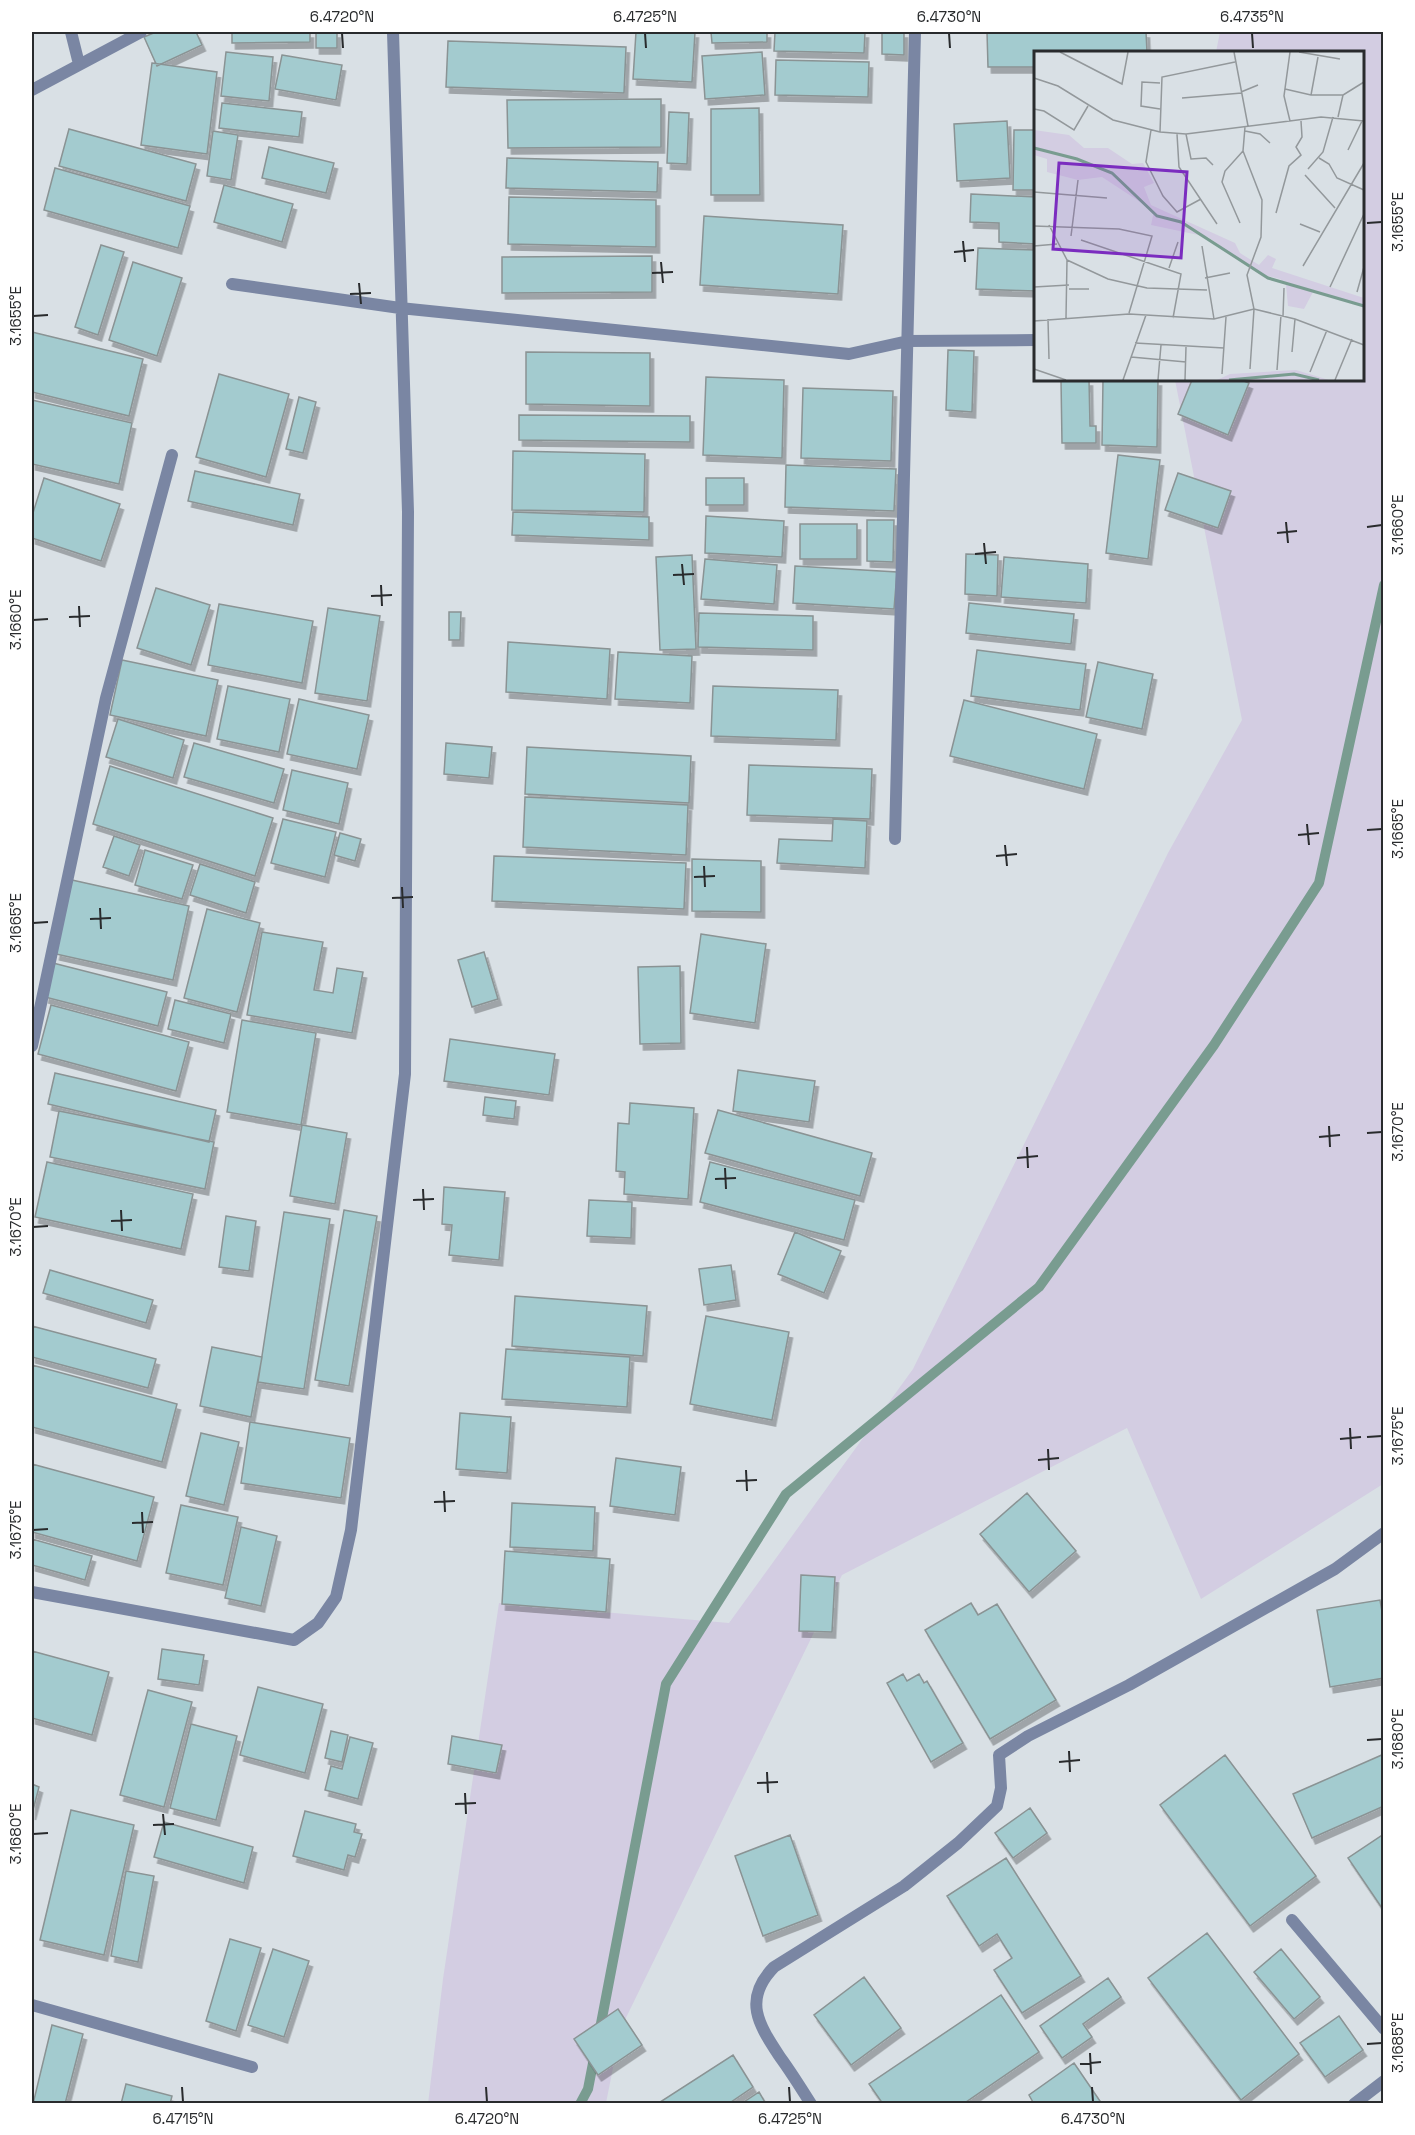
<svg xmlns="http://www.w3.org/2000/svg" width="1415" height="2135" viewBox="0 0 1415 2135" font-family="'Space Grotesk',sans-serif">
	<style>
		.green { fill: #d3cde2 }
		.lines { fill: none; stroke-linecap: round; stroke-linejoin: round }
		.stream { stroke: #799c90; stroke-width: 10 }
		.building { fill: #a3cbcf; stroke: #8a9394; stroke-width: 1.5; filter: url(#shadow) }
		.minor { stroke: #7a86a3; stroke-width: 12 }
		.ticks { fill: none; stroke: #292b2d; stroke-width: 2 }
		.inset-river { fill: none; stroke: #799c90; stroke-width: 3 }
		.inset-road { fill: none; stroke: #93989b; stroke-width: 1.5 }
		.view { fill: #7b2cbf; fill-opacity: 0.15; stroke: #7b2cbf; stroke-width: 3 }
		.inset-edge { fill: none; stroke: #292b2d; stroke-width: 3 }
		.neatline { fill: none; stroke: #292b2d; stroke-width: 2 }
		.ticks-label { font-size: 15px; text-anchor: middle; fill: #292b2d }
	</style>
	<defs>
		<filter id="shadow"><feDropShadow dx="3.5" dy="6" stdDeviation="0" flood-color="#0004"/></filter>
	</defs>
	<rect width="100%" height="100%" fill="#d9e0e5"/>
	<path class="green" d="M1220,32H1383V1484L1201,1599L1127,1428L842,1575L621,2028L606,2103L428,2104L443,1979L499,1603L729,1623L913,1369L1168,853L1242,720L1175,380H1362V52H1216Z"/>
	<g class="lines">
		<path class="stream" d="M599,2034L666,1684L786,1494L1039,1287L1214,1045L1319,883L1384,585
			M580,2104L588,2089L595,2053"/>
	</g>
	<path class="building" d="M156,32H196L202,45L157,66L144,37Z
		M232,32H310V42L232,43Z
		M316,32H337V48H316Z
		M636,32H695L692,82L633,79Z
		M711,32H767V42L712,43Z
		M775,32H865L864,53L774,51Z
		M882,32H904V55L882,54Z
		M987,32H1146L1147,52H1036V67H988Z
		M448,41L626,47L624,93L446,87Z
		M226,52L273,57L269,101L221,96Z
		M762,52L765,95L705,99L702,56Z
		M282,55L342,65L336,100L275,89Z
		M776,60L869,62L868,97L775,95Z
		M152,63L217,72L207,154L141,145Z
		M661,99V147L508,148L507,100Z
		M222,103L302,112L299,137L219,128Z
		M759,108L760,195H711V109Z
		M669,112L689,113L687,164L667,163Z
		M1007,121L1010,178L957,181L954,124Z
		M69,129L196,164L186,201L59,166Z
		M1014,130H1036V190H1013Z
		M213,131L238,135L231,180L207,176Z
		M269,147L334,163L326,193L262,178Z
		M507,158L658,162L657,192L506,188Z
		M55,168L190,206L178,248L44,210Z
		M224,185L293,204L282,242L214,222Z
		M971,194L1036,197V244L999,242V223L970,222Z
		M509,197L656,200V247L508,244Z
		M704,216L843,225L838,294L700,285Z
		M101,245L124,252L98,335L75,327Z
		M978,248L1036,250V291L976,289Z
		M652,256V292L502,293V257Z
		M133,262L182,278L157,356L109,340Z
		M32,332L143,359L129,416L32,392Z
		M948,350L974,351L972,412L946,410Z
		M526,352L650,353V406L526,404Z
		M219,374L289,394L266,477L196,457Z
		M706,377L784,380L782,458L703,455Z
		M1061,380H1089L1090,426H1096V443H1062Z
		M1103,380H1158L1157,447L1102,445Z
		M1192,380H1241L1249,383L1228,435L1178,414Z
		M803,388L893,391L891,461L801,458Z
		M299,397L316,402L303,453L286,449Z
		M32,400L132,423L119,484L32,464Z
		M519,415L690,416V442L519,440Z
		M513,451L645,454L644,512L512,510Z
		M1118,455L1160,460L1148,559L1106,553Z
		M786,465L896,469L894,511L785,507Z
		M195,471L300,494L293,525L188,501Z
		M1178,473L1231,491L1218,528L1165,510Z
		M44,478L120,504L101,561L32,538V516Z
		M706,478H744V505H706Z
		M513,512L649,517V540L512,535Z
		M706,516L784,521L782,557L705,553Z
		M867,520H894L893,562L867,561Z
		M800,524H857V559H800Z
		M966,554L998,555L997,596L965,594Z
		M692,555L696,649L660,650L656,557Z
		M1004,557L1088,564L1086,603L1001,597Z
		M705,559L777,565L774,604L701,599Z
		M795,566L897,572L894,609L793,603Z
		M156,588L210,605L191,665L137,648Z
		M969,603L1074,614L1071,644L966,633Z
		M219,604L313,621L302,683L208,665Z
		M328,608L380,616L367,701L315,693Z
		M449,612H461L460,640H449Z
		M699,613L813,616V650L698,647Z
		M508,642L610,649L607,699L506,692Z
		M977,650L1086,664L1080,710L971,696Z
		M618,652L692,656L690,703L615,699Z
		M122,660L218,680L206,736L110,715Z
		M1098,662L1153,674L1142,729L1086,717Z
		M228,686L290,699L279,752L217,739Z
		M713,686L838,690L836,740L711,736Z
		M299,699L369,715L357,769L287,754Z
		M964,700L1097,734L1084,789L950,756Z
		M118,719L184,740L173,778L106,757Z
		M194,743L284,769L274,803L184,777Z
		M446,743L492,747L489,778L444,774Z
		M527,747L691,756L689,803L525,794Z
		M749,765L872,769L870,819L747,815Z
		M110,766L273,818L255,876L93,824Z
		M292,770L348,783L339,824L283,810Z
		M525,797L688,805L686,855L523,847Z
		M283,819L336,832L325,877L271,863Z
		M833,819L867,821L865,868L777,863L779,839L832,841Z
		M340,833L361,839L355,861L334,855Z
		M114,836L140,845L129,876L103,867Z
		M145,850L193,865L182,899L135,885Z
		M494,856L686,863L684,909L492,901Z
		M692,859L761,861V912L692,911Z
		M200,864L255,882L246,913L190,895Z
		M72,880L189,906L173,980L56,954Z
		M207,909L260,923L237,1012L184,998Z
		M262,932L323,942L314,990L333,993L337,968L363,972L352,1033L247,1015Z
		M701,934L766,944L755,1023L690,1013Z
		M484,952L498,999L472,1007L458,960Z
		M53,963L167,992L158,1026L45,997Z
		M680,966L681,1043L640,1044L638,967Z
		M175,1000L231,1014L224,1043L168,1029Z
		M51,1005L189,1042L176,1091L38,1054Z
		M242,1020L316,1033L301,1125L227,1112Z
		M450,1039L555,1054L549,1095L444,1081Z
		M738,1070L815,1081L809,1122L733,1111Z
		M55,1073L216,1110L209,1142L48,1104Z
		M485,1097L516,1101L514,1119L483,1115Z
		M630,1103L694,1108L688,1199L624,1194L625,1172L616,1171L618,1123L629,1124Z
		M718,1110L872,1153L860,1196L705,1153Z
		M59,1111L214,1142L205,1189L50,1157Z
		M302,1125L347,1133L335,1204L290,1196Z
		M47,1162L193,1194L181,1249L35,1217Z
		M710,1162L855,1200L844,1240L700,1202Z
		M444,1187L505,1192L499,1260L449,1255L452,1225L442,1224Z
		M589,1200L632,1202L631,1238L587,1236Z
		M344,1210L377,1216L349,1386L315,1380Z
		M284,1212L330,1219L304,1389L258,1382Z
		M226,1216L256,1221L249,1271L219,1267Z
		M795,1232L841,1251L824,1293L778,1274Z
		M731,1265L736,1300L704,1305L699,1269Z
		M50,1270L153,1300L146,1323L43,1293Z
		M515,1296L647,1306L643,1356L512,1346Z
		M706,1316L789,1332L772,1420L690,1404Z
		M32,1326L156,1359L148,1388L32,1357Z
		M212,1347L262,1357L251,1417L200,1406Z
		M506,1349L630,1357L627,1407L502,1399Z
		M32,1365L177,1404L162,1462L32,1427Z
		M460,1413L511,1417L507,1473L456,1469Z
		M250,1422L350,1438L341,1498L241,1483Z
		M201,1433L239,1442L224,1505L186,1496Z
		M616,1458L681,1467L675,1515L610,1506Z
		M32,1464L154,1497L137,1561L32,1532Z
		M1027,1493L1076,1551L1029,1592L980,1534Z
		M512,1503L595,1507L593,1551L510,1547Z
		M181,1505L238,1517L223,1585L166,1573Z
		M241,1527L277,1536L261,1606L225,1598Z
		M32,1539L92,1556L85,1580L32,1565Z
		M505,1551L610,1559L606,1612L502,1604Z
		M801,1575L835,1577L832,1632L799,1631Z
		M1380,1600L1384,1624V1678L1330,1687L1317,1610Z
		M971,1603L978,1615L997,1604L1056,1700L990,1739L925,1630Z
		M162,1649L204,1655L199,1685L158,1679Z
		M32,1651L109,1672L92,1735L32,1718Z
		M903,1674L907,1681L919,1674L924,1683L927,1681L963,1743L931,1762L887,1683Z
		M258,1687L323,1704L305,1773L240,1755Z
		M148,1690L192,1702L164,1807L120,1795Z
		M191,1724L237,1736L216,1820L170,1808Z
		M331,1731L348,1735L342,1762L325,1758Z
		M452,1736L502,1745L496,1773L448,1764Z
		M350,1737L373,1743L358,1799L325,1790L331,1766L342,1769Z
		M1384,1754V1806L1312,1838L1293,1794Z
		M1225,1755L1316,1876L1250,1926L1160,1805Z
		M32,1784L39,1787L32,1814Z
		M1030,1808L1047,1833L1013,1858L995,1833Z
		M71,1810L134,1825L104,1955L40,1940Z
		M305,1811L356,1824L354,1832L362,1834L355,1857L348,1855L344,1870L293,1856Z
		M164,1822L253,1847L244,1883L154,1857Z
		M1384,1834V1911L1348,1858Z
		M790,1835L818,1915L763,1936L735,1856Z
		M1006,1858L1081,1976L1022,2013L994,1970L1012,1958L997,1934L979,1946L947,1896Z
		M126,1871L154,1876L138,1962L111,1956Z
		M1207,1933L1299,2054L1241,2100L1148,1978Z
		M230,1939L261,1948L236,2031L206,2021Z
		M273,1949L309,1961L284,2037L248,2025Z
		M1281,1949L1320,1997L1294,2019L1254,1972Z
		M864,1977L901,2028L851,2065L814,2015Z
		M1108,1978L1121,1997L1083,2024L1092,2037L1062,2058L1040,2026Z
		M1001,1995L1039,2052L963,2104H883L869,2084Z
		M618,2009L642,2045L598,2075L574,2039Z
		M1339,2016L1363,2050L1325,2077L1300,2043Z
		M52,2025L83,2034L65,2104H33Z
		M733,2055L753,2087L728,2104H657Z
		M1074,2063L1102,2104H1034L1029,2095Z
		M126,2084L172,2096L170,2104H121Z
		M759,2092L766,2104H741Z"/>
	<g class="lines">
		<path class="minor" d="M71,32L79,64
			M32,90L141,32
			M232,284L400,308L849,354L908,341L1036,340
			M895,839L915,32
			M32,1046L106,698L172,455
			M32,1592L294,1640L318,1623L336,1597L351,1530L405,1074L408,512L393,32
			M1292,1920L1384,2029
			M32,2005L252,2067
			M811,2104C801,2088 791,2072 780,2057C759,2025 742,2000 774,1967L904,1886L958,1843L997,1806L1001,1788L999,1755L1028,1736L1129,1685L1335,1569L1384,1533
			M1354,2104L1384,2081"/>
	</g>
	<path class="ticks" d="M342,33L343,48M645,33L646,48M949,33L950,48M1252,33L1253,48M1367,223L1382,222M963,241L965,262M954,252L974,250M661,262L663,283M652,273L673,272M359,283L361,304M350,294L371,293M33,316L48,315M1286,522L1288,543M1367,527L1382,525M1277,533L1297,531M984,543L986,564M975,554L996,552M682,564L684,585M673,575L694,574M381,585L382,606M371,596L392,595M79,606L80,627M69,617L90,616M33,620L48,619M1307,824L1309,845M1367,830L1382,829M1298,835L1319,833M1005,845L1007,866M996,856L1017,854M704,866L705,887M694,877L715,876M402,887L403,908M392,898L413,897M100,908L101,929M90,919L111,918M33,923L48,922M1329,1126L1330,1147M1367,1133L1382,1132M1319,1137L1340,1135M1027,1147L1028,1168M1017,1158L1038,1156M725,1168L726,1189M715,1179L736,1178M423,1189L424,1210M413,1200L434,1199M121,1210L122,1231M111,1221L132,1220M33,1227L48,1226M1350,1428L1351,1449M1367,1437L1382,1436M1340,1439L1361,1437M1048,1449L1049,1470M1038,1460L1059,1458M746,1470L747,1491M736,1481L757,1480M444,1491L445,1512M434,1502L455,1501M142,1512L143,1533M132,1523L153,1522M33,1530L48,1529M1367,1740L1382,1739M1069,1751L1070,1772M1059,1762L1080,1760M767,1772L768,1793M757,1783L778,1782M465,1793L466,1814M455,1804L476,1803M163,1814L165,1835M153,1825L174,1824M33,1834L48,1833M1367,2044L1382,2043M1090,2053L1091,2074M1080,2064L1101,2062M182,2087L183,2102M486,2087L487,2102M789,2087L790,2102M1092,2087L1093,2102"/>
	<g transform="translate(1034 51)">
		<rect width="330" height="330" fill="#d9e0e5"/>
		<path d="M0,79L35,84L50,97H74L98,113L109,112L120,132L110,136L117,154L201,192L206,202L225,214L234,204L242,208L238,217L330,247V255L280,239L270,258L254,255L252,234L246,228L225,223L174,186L117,174L120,160L68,126L44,129L13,121V108L0,104ZM262,319L295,329H183L196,323Z" fill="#d3cde2"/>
		<path class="inset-river" d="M0,97L43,108L78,122L123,165L147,171L234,227L330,255M195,329L260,323L285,329"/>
		<path class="inset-road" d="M26,1L88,33L94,1M200,1L214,75M256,1L250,45L256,70M265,1L306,8M0,27L24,35L79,69L126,81L152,83L287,66L330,70M251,38L277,44H309M207,41L224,34M277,44L284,6M148,47L208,42M0,58L10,60L40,79L54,55M126,58L107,55L108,31L126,32M304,66L309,44L330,31M211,76L209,100L228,149L227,186L213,224L220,258L216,318M117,79L112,111L129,145L143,161L167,148M211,80L226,83L236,92M126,81L128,26L201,11M143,83L145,116L183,173M152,83L157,108L172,107L179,114M314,99L328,70M285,107L295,113L303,127L330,139M274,118L289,101L299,66M271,124L301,157M0,141L73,147M242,162L255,115L267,104L262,96L268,86L267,70M206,172L188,131L191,120L209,100M266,173L286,181M15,174L33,209L32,267M0,175L85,178L118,185L95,262M37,185L44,129M47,189L147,223L139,267M0,195L23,193M168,195L180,268M33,209L74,228L113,237L173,239M269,215L330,112M135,217L144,191M171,227L196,222M0,236L35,234M296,236L330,163M35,238H55M323,241L330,216M249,265L250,237M14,268L15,308M0,270L95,263L180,268L220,258L261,268L330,294M101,292L190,297M258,301L261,268M97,306L152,311M0,318L32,329M243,319L247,264M276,321L293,279M188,323L192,266M89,329L112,264M124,329L127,294M151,329L152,296M301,329L318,288"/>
		<path class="view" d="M25,112L153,121L147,207L19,198Z"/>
		<rect width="330" height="330" class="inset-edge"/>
	</g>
	<rect width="1415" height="2135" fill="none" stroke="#ffffff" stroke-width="66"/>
	<rect x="33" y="33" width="1349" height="2069" class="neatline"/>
	<g class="ticks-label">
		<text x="342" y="22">6.4720°N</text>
		<text x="645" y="22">6.4725°N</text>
		<text x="949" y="22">6.4730°N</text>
		<text x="1252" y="22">6.4735°N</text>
		<text transform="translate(1398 222) rotate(-90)" y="5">3.1655°E</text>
		<text transform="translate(16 316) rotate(-90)" y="5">3.1655°E</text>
		<text transform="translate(1398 525) rotate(-90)" y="5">3.1660°E</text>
		<text transform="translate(16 620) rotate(-90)" y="5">3.1660°E</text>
		<text transform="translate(1398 829) rotate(-90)" y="5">3.1665°E</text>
		<text transform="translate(16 923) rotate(-90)" y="5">3.1665°E</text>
		<text transform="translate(1398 1132) rotate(-90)" y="5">3.1670°E</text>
		<text transform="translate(16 1227) rotate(-90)" y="5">3.1670°E</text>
		<text transform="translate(1398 1436) rotate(-90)" y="5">3.1675°E</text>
		<text transform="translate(16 1530) rotate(-90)" y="5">3.1675°E</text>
		<text transform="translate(1398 1739) rotate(-90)" y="5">3.1680°E</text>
		<text transform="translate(16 1834) rotate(-90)" y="5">3.1680°E</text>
		<text transform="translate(1398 2043) rotate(-90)" y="5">3.1685°E</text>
		<text x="183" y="2124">6.4715°N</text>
		<text x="487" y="2124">6.4720°N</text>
		<text x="790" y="2124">6.4725°N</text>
		<text x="1093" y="2124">6.4730°N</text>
	</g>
</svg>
